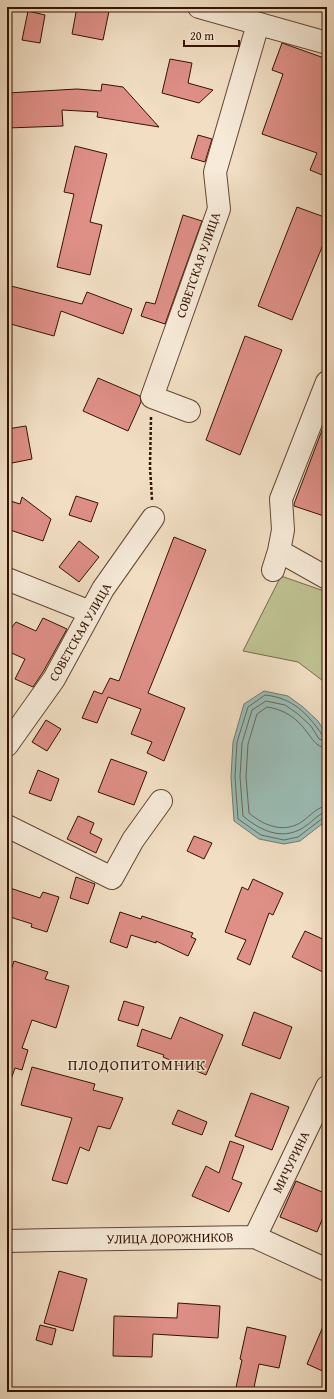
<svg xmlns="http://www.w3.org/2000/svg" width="334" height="1399" viewBox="0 0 334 1399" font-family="'Gentium Book Plus',serif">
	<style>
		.green { fill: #bec090; stroke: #796a4a }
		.water { fill: #9bbcb5; stroke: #72786e }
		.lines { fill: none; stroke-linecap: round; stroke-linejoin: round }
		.shore { stroke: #68685c; stroke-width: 1 }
		.building { fill: #de8f86; stroke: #341303 }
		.minor-casing { stroke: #634633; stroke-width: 24 }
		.path { stroke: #341303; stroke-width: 2.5; stroke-dasharray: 3 2; stroke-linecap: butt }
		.minor { stroke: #f6ead8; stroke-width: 22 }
		.labels { text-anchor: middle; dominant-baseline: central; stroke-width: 3; stroke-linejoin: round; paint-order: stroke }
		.street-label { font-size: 13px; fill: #341303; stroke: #f6ead8 }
		.quarter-label { font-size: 15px; letter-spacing: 1px; fill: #341303; stroke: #f6ead8 }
	</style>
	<rect width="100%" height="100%" fill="#f1dec3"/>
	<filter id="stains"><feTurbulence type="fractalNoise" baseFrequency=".005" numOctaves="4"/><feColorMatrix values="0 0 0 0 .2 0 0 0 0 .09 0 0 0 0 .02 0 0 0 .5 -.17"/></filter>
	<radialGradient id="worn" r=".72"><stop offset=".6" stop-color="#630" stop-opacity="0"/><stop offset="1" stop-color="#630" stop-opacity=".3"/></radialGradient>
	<path class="green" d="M281,576L327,592V684L298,662L243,651Z"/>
	<path class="water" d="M264,691L288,696L303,707L318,721L327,735V820L300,841L284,844L259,839L234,821L231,777L233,742L244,704Z"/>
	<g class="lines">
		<path class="shore" d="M327,737L323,736C307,713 293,698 265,695L248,707L237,742L235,777L238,819L261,835L284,840L298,837L323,818L327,817
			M327,742L319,739L311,726L298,714L285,705L266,701L252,710L242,743L240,777L243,816C262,832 285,842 307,825C313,821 319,813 327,812
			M327,748C315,747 313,739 306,731C297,718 283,709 267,707L257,714L248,744L246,777L249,813C264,826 285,834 303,821C311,815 317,807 327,806"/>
	</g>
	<path class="building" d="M77,7H90L109,11L103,40L72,34Z
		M28,11L45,15L40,43L22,40Z
		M282,43L327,59V177L310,170L317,153L262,134L283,74L272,70Z
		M170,59L192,63L188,83L213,90L199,103L162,93Z
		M102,84L123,87L159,127L97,117L98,112L62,110L63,126L7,128V93L77,89L101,91Z
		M198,135L212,139L205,162L191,158Z
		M75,146L107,154L90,222L102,225L90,275L57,267L74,194L64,192Z
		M297,207L327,218V235L292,320L258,306Z
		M183,215L202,221L165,324L141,316L146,302L155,304Z
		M7,285L82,304L87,292L132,309L123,334L61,311L54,336L7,323Z
		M245,336L282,350L240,455L206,440Z
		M98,378L140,396L141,402L128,431L83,411Z
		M327,417V517L294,506V504Z
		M26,426L32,459L7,464V429Z
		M76,496L98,503L91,522L69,515Z
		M22,497L51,519L43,541L7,529V500L20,504Z
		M174,537L206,550L148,693L185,708L164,761L147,753L152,742L131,734L141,709L108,697L97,723L82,718L94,691L102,694L110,678L119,681Z
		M79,541L99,557L79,582L59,567Z
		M43,618L67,629L43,672L33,687L15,679L25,659L7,651V633L16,622L36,631Z
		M46,720L61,729L47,751L32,742Z
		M111,759L147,772L134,805L98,792Z
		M38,770L59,779L51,801L29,793Z
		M78,816L94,823L90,833L102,839L96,853L67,839Z
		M194,836L212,843L204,859L187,851Z
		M76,877L95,884L88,904L70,898Z
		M253,879L283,893L273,915L269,913L250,965L237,959L246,940L225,932L242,887L248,890Z
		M7,887L40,898L43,892L59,897L47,932L31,927L32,924L7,916Z
		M120,912L141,919L142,916L193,933L191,937L196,939L188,956L156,941V943L131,935L127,948L110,942Z
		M305,931L327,941V974L292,957Z
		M14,961L48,972L45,979L69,986L56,1028L32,1020L22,1048L28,1050L22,1070L15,1068L9,1085H7V982Z
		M124,1001L144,1007L138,1026L118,1020Z
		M254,1012L292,1027L280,1059L242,1045Z
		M180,1017L223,1035L206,1075L163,1057L164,1055L137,1046L142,1029L171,1039Z
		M32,1067L95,1084L93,1090L123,1098L110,1129L98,1126L89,1151L80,1147L67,1184L52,1180L72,1118L21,1105Z
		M251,1093L289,1107L272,1150L235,1136Z
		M178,1110L207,1122L202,1135L172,1124Z
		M230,1141L244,1146L232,1179L242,1183L229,1212L192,1196L206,1166L219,1173Z
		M296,1181L327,1194V1208L317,1232L280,1217Z
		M59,1271L87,1279L73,1331L44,1323Z
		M178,1303L220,1306L218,1338L153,1334L152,1357L113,1356L114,1316L177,1318Z
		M327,1317V1373L307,1364Z
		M40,1325L56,1329L52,1345L36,1340Z
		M247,1327L286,1336L279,1368L259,1364L253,1392H235L242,1360L240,1359Z"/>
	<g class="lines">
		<defs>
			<path id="minor" d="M199,7L327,43
				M189,411L152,397L219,209L215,172L258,24
				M279,551L327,578
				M273,570L279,551L283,530L281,499L327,382
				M7,579L90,612
				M7,745L54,679L103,589L153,518
				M7,826L112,878L133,840L161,801
				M255,1237L327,1087
				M7,1241L53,1240L255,1237L327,1270"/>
		</defs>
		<use href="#minor" class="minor-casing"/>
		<path class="path" d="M151,417L150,467L152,500"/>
		<use href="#minor" class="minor"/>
	</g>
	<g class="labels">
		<g class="street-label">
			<text transform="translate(198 265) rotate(-71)">СОВЕТСКАЯ УЛИЦА</text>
			<text transform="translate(80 632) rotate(-60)">СОВЕТСКАЯ УЛИЦА</text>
			<text transform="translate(291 1162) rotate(-64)">МИЧУРИНА</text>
			<text transform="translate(170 1238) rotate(-1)">УЛИЦА ДОРОЖНИКОВ</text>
		</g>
		<g class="quarter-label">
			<text x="137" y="1064">ПЛОДОПИТОМНИК</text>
		</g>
	</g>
	<rect width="334" height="1399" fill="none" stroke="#f1dec3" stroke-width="24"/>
	<rect x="8" y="8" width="318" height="1383" fill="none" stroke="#341303" stroke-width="2"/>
	<rect x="12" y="12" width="310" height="1375" fill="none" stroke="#341303"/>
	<path d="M184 40v6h55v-6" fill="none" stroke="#341303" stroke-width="2"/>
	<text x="190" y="40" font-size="12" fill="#341303" stroke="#f6ead8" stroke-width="3" paint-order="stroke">20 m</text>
	<rect width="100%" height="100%" filter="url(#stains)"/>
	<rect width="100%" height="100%" fill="url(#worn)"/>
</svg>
